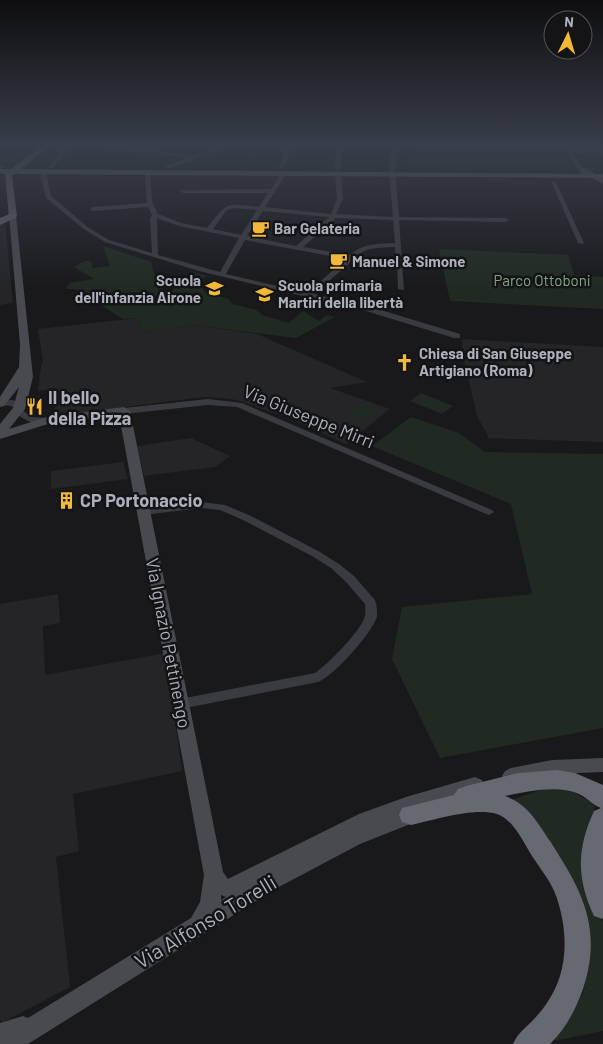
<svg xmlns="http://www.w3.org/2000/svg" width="603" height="1044" viewBox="0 0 603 1044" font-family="Barlow,sans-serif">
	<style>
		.built { fill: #252528 }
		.green { fill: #212a22 }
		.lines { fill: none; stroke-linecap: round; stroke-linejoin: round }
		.minor { fill: #3a3b40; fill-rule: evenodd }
		.tertiary { fill: #3a3b40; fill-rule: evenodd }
		.secondary { fill: #484a50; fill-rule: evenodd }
		.primary { fill: #56585f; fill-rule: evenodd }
		.trunk { fill: #5e6068; fill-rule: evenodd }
		.motorway { fill: #666971; fill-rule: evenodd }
		.labels { text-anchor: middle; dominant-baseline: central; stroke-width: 5; stroke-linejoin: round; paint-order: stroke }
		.far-poi-label { font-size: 15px; font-weight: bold; fill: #acb0bb; stroke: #141416; text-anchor: start }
		.far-park-label { font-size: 15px; fill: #83a686; stroke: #141416 }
		.poi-label { font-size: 18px; font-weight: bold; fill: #acb0bb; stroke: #141416; text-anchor: start }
		.street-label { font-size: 18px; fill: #acb0bb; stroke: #141416 }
		.near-street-label { font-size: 21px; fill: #acb0bb; stroke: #141416 }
	</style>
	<rect width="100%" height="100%" fill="#19191b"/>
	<path class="built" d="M411,144H558L571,167L411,165Z
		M5,221L13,303L0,305V223Z
		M138,318L142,332L194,325L257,334L367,382L330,388L390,409L346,444L289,418L237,400L221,398L203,397L56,416L53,389L38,391L41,366L43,361L38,329Z
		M462,339L603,347V442L489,438L477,416L463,355Z
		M191,438L230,456L215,467L144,476L137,446Z
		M123,462L128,479L51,489V471Z
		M58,594L60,623L43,626L45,675L166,653L182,771L73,794L79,851L56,857L70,987L3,1022L0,1020V604Z"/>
	<path class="green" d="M12,144H42L13,161L2,162Z
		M103,246L151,262C155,277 164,310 181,279L193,278V272L207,276L192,284L203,288L205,293L229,299L232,304L257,310L262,315L289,323L303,311L319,321L326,315L335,317L296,338L194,325L142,332L138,318L123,319L90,298L81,299L80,293L82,292L75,289H66L69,283L94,279L74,267L85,261H91L93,268L110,266Z
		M439,249L568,255L574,275L603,277V309L450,301Z
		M421,393L453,406L442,414L410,401Z
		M361,403L377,409L360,424L344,418Z
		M411,417L459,433L485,452L603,454V728L440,758L392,659L402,607L532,594L511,504L372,446Z
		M547,788L571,790L595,805L588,841L594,909L603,921V1031L554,1041L553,1038L572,1014L583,993L589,961L587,926L511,800Z"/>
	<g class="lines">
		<path class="minor" d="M53,144H108L194,156L227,144H235L168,169L166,168V166L188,158L108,148L56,146Z
			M287,144H293L284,167L279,168Z
			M338,144H344L340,168L337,170L334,168Z
			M391,144H397L395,171L399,217L506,218L509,220L506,222L399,220L404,290L398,289L397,264L353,260L314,294L371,307L460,334V338H454L366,311L199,271L105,242L85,230L46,198L40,173L43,171L46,173L51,196L89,228L109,240L152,253L150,219L152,215L148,207L93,211L90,209L93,207L147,203L145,172L150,173L152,202L158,214L181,223L207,228C228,201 226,203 259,207L268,193H183L180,191L181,190L271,189L282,172L284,171L287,173L265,207L331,214L337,199L335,173L338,171L341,173L343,199L336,214L393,217L389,171ZM234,208L257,210L241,235L213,229L227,210ZM263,211L329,217L296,246L247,236ZM157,218L179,226L239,238L220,272L158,255ZM335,218L393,220L395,243C377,244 364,243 350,255L303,247L333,221ZM245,240L346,259L307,293L226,274ZM395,247L396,260L357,256C368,246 381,248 395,247Z
			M570,150L603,151V155L568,153V151Z
			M551,181L556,182L584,243L583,244L578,243Z
			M208,399L242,403L492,510L494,512L489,515L486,514L237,407L208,405L124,414L120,411L124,408Z
			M13,400L25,407L21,409L31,417L47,418L51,421C41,429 22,420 14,411L17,409L11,406L0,405V401Z
			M202,502L225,505L251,516L320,552L339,564L354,576L375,600C377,605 377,611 377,616C374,631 333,677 318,682L180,709L176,707L174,704L176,701L180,699L315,673C327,665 362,630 365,616C366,613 365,607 365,604L346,582L331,568L312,556L243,520L220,510L202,508L143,515L138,512L143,509Z"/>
		<path class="tertiary" d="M2,144H8L0,153Z
			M66,144H72L53,168H49V166Z
			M562,144H568L581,166L586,170L585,171C574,171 567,153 562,144Z
			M0,165L4,166L5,167L0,169Z"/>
		<path class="secondary" d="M580,168H586L603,179V184L580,172Z
			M9,214L16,216L33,377L25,409L9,429L47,417L124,407L130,411L223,872L228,879L359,814L406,797L475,777L482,780L484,785L482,790L418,810L420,815L418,821L360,844L275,889L28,1044H0V1023L23,1016L28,1018L191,918L200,902L204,875L119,415L48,424L0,439V424L13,408L19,387L4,406L0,407V397L19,367L20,345ZM221,895L226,897L221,900Z
			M603,758V772L552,774L511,784L505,781L502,776L505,771L511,768L552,760Z"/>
		<path class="primary" d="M44,144H53L21,169L603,174V178L14,174L12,176L17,216L12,219L9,218L5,174L0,173V169H11Z"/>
		<path class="trunk" d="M12,213L17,216L15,218L0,225V218Z"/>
		<path class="motorway" d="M557,770L575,773L603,785V919L594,916C576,878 577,848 594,811L601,808C593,805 588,799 581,795C560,784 528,791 505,796C528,804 537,822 550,841C582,891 603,928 583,989C576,1009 565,1030 550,1044H513C519,1031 526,1028 535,1018C546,1006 555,992 560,976C568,950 565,919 555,893C549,878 537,865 529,851C522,839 512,819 497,814C474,807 434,820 411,825L402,822L399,815L402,808L454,795L458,789L466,786L518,773Z"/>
	</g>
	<linearGradient id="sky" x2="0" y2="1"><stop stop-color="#0e0e0f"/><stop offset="0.5" stop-color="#383e4a"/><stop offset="1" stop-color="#383e4a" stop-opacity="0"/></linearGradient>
	<rect width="603" height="290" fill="url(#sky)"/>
	<defs>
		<symbol id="cafe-bare" viewBox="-9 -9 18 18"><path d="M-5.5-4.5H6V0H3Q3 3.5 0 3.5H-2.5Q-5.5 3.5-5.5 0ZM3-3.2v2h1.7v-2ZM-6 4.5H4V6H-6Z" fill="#f2b83a" stroke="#141416" stroke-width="2.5" paint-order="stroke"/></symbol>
		<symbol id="school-bare" viewBox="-9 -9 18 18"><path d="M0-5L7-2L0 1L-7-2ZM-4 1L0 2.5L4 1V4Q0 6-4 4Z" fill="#f2b83a" stroke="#141416" stroke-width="2.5" paint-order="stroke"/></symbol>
		<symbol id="church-bare" viewBox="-9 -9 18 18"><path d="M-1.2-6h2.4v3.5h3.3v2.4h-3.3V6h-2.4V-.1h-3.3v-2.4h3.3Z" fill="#f2b83a" stroke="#141416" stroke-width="2.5" paint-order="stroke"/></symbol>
		<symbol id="restaurant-bare" viewBox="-9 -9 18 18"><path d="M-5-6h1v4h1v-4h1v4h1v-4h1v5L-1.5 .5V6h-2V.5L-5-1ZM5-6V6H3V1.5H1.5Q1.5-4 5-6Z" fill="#f2b83a" stroke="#141416" stroke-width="2.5" paint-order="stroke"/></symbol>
		<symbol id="building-bare" viewBox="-9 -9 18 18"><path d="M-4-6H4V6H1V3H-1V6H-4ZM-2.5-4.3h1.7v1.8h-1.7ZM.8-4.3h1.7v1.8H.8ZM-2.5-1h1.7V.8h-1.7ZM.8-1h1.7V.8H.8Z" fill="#f2b83a" stroke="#141416" stroke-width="2.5" paint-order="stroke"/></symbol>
	</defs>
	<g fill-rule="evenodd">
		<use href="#cafe-bare" x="248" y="216" width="25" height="25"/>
		<use href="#cafe-bare" x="326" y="248" width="25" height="25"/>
		<use href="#school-bare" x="202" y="276" width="25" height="25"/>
		<use href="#school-bare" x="252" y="282" width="25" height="25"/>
		<use href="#church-bare" x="392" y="350" width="25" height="25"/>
		<use href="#restaurant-bare" x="22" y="394" width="25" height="25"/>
		<use href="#building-bare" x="54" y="488" width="25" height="25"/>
	</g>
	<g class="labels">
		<g class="far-poi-label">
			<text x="274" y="228">Bar Gelateria</text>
			<text x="352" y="261">Manuel &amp; Simone</text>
			<text x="201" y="280" text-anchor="end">Scuola<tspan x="201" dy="17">dell'infanzia Airone</tspan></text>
			<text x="278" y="285">Scuola primaria<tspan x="278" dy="17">Martiri della libertà</tspan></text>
			<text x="419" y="353">Chiesa di San Giuseppe<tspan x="419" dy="17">Artigiano (Roma)</tspan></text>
		</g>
		<g class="far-park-label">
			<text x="542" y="280">Parco Ottoboni</text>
		</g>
		<g class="poi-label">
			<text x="48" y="397">Il bello<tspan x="48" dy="21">della Pizza</tspan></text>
			<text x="80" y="500">CP Portonaccio</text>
		</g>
		<g class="street-label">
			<text transform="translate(309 416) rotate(22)">Via Giuseppe Mirri</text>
			<text transform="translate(169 643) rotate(79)">Via Ignazio Pettinengo</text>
		</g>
		<g class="near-street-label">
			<text transform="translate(205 921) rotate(-31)">Via Alfonso Torelli</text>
		</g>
	</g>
	<g transform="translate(568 35) rotate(5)"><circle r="24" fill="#141416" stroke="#515258"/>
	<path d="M0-4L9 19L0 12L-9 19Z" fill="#f2b83a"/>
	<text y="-8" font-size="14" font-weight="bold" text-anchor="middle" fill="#acb0bb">N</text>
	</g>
</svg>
